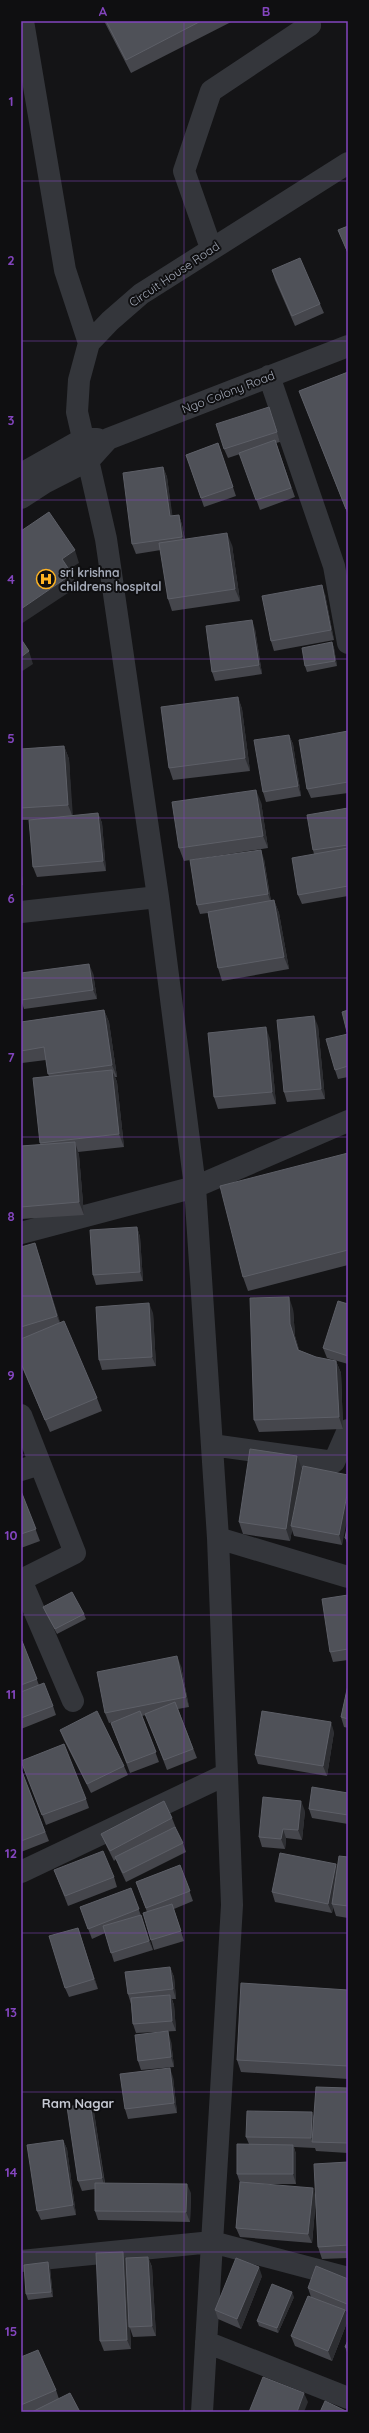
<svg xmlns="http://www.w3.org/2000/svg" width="369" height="2433" viewBox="0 0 369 2433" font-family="Quicksand,sans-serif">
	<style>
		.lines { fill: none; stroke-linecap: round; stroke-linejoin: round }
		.minor { stroke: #34363b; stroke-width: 22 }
		.wall { fill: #45464c }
		.shaded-wall { fill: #2d2e32 }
		.building { fill: #4f5158; stroke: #5d5f67 }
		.grid { fill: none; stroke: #8345be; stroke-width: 1; stroke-opacity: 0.55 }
		.labels { text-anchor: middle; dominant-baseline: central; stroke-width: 4; stroke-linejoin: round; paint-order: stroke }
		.street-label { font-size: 12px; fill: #a4aab8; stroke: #0f0f11 }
		.poi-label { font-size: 12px; font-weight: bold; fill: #a4aab8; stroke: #0f0f11; text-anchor: start }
		.neighbourhood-label { font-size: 13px; font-weight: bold; fill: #c6c9d3; stroke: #0f0f11 }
		.neatline { fill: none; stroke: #8345be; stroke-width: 1.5 }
		.grid-label { font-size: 13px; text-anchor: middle; font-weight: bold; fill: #8345be }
	</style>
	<rect width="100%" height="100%" fill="#141416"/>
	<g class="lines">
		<path class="minor" d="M23,21L65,270L89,343
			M211,248L184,171L211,91L310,25L309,21
			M269,376L334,566L348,643
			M21,474L83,439H97
			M21,498L44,483L89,460L108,439L348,346
			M21,912L158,897
			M21,1233L195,1187L348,1121
			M21,1415L75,1553L21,1580L73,1701
			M212,1445L334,1462L348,1430
			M21,1470L40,1464
			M218,1538L348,1577
			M21,1872L227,1774
			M21,2261L212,2242L348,2278
			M206,2342L348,2398
			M202,2412L232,1905L218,1538L195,1187L158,897L106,539L77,412L79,380L89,343L110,321L141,294L348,163"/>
	</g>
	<path class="wall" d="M104,21H233L131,73Z
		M348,226V254L338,230Z
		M272,270L320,304L324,313L295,326L275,280Z
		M348,372V515L299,391Z
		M273,417L280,442L276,443L295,497L260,510L240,454L228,458L224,449Z
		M218,443L236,496L204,507L186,455Z
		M163,467L167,477L172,516L179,515L182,525L185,539L232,545L240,601L172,611L168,599L161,550L136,554L132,544Z
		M325,594L334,640L274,651L271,641Z
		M255,629L262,674L215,681L212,672Z
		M332,642L334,648L337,666L307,672L305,666Z
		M238,697L242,709L250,771L173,780L169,768Z
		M348,731V793L311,798L307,789Z
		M289,735L293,744L301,796L266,802L263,792Z
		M64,746L69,759L72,816L98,813L102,823L106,871L37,877L33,867L29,820H21V749Z
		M261,802L268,848L184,861L179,848Z
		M348,808V896L302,904L298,895L314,854L313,850Z
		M264,859L271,901L274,900L279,913L289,969L222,981L218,968L208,913L200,914L197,905Z
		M21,866L23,885H21Z
		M21,973H93L97,999L24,1009L21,1000Z
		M104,1010L109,1022L117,1077H115L117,1082L124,1147L78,1152L79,1155L84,1215L21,1219V1146L41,1145L40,1143L49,1077L46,1060L22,1063L21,1060V1022Z
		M348,1010V1077L338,1079L335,1070L347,1034V1032Z
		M318,1026L325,1099L287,1102L284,1092Z
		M270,1039L276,1104L218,1109L214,1097Z
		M348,1153V1265L248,1291L243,1277Z
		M137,1227L140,1237L143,1281L96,1285L93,1275Z
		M21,1247L39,1255L60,1323L97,1398L102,1411L50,1432L21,1365Z
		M348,1304V1364L327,1358L323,1348Z
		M293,1309L295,1336L299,1350L316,1357L336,1361L341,1373L343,1429L259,1432L254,1420Z
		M153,1313L156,1366L102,1370L99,1360Z
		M302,1469L299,1486L348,1475L342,1545L294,1536L292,1530L290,1541L243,1534L239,1522Z
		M21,1491L40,1541L21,1548Z
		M348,1523V1545L345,1538Z
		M348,1595V1660L333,1662L330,1652Z
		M43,1607L84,1614L86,1619L57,1634L45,1612Z
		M22,1641L39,1685L53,1706L56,1715L21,1729V1642Z
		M181,1666L189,1707L178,1709L197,1758L167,1770L146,1715L142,1716L159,1762L130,1773L111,1723L114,1722L109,1723L105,1713Z
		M348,1685V1728L344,1727L341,1717Z
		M60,1730L124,1766L128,1775L91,1793L64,1740Z
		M334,1732L327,1776L258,1764L255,1755Z
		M21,1769L49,1841L21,1852Z
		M25,1770L86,1799L89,1808L46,1825Z
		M348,1793V1824L312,1818L309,1809Z
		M305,1811L302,1840L286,1838L285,1849L262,1847L259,1837Z
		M172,1818L176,1828H175L183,1843L186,1852L126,1882L119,1867L116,1859L114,1861L105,1843L101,1834Z
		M348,1857V1918L336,1916L333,1907L332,1913L275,1902L272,1892L337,1868Z
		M180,1865L193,1901L174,1909L184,1941L154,1950L151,1940L147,1912L136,1882Z
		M54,1870L114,1877L117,1887L68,1906Z
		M131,1888L144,1924L153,1950L114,1962L105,1933L92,1939L80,1907Z
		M78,1928L98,1989L69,1997L65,1988Z
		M170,1967L174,1977L176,1999H172L174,2005L176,2031L136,2033L133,2024L131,2004L128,1994Z
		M348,1990V2079L241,2072L237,2060Z
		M171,2041L174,2067L141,2070L138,2061Z
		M173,2077L177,2113L128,2119L125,2109Z
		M348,2088V2153L316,2151L315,2148L294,2147L296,2154V2184H259L316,2197L348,2162V2258L322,2259L318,2247L316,2199L312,2243L240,2237L236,2228L240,2183L237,2174L249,2144L246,2137L314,2117Z
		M94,2112L105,2183L191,2193L190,2222L98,2220L95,2211V2189L82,2191L78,2181Z
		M63,2140L67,2149L76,2215L41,2220L37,2211Z
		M123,2252L126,2261L148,2257L152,2267L156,2336L133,2337L130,2328L131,2349L104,2351L100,2341Z
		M48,2262L50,2268L53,2297L28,2300L26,2294Z
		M262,2276L241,2329L218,2319L215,2310Z
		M348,2279V2312L345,2311L348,2320L332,2361L295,2346L291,2336L311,2297L308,2288Z
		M294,2297L278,2333L259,2326L257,2321Z
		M348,2340V2355L345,2347Z
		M21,2357L56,2390L59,2399L80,2412H21Z"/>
	<path class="shaded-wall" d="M269,407L273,417L280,442L277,432Z
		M163,467L167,477L174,526L170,516Z
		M179,515L182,525L186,546L182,537Z
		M227,533L232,545L240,601L235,589Z
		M75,550L79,563L66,571L62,559Z
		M72,574L77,587L21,624V609Z
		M322,585L325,594L334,640L331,630Z
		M252,620L255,629L262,674L259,665Z
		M332,642L334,648L337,666L335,661Z
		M29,651L33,664L21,672V657Z
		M238,697L242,709L250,771L245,758Z
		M289,735L293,744L301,796L298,786Z
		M64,746L69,759L73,817L68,805Z
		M256,790L261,802L268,848L263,836Z
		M98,813L102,823L106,871L103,861Z
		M261,850L264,859L271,903L268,894Z
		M21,866L23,885L21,879Z
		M274,900L279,913L289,969L284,957Z
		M89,964L93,973L97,999L93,990Z
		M104,1010L109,1022L117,1077L112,1065Z
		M314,1016L318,1026L325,1099L321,1089Z
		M266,1027L270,1039L276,1104L272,1092Z
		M112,1070L117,1082L124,1147L119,1134Z
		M75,1142L79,1155L84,1215L79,1202Z
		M137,1227L140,1237L143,1281L140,1272Z
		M35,1243L39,1255L62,1328L57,1316Z
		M289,1297L293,1309L295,1336L303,1362L298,1350L290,1324Z
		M149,1303L153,1313L156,1366L152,1357Z
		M336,1361L341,1373L343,1429L339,1417Z
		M297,1456L302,1469L293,1526H291L292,1530L290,1541L286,1529Z
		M348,1490V1516L342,1545L339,1535Z
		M177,1656L181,1666L189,1707L186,1697Z
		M331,1722L334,1732L327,1776L323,1766Z
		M301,1801L305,1811L302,1840L298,1830Z
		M283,1829L286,1838L285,1849L281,1839Z
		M336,1864L340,1874L332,1904L333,1907L332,1913L328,1904Z
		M141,1915L144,1924L153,1950L149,1941Z
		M78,1928L81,1937L98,1989L94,1979Z
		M170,1967L174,1977L176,1999L173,1989Z
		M170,1995L174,2005L176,2031L172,2021Z
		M168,2031L171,2041L174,2067L171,2057Z
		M170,2068L173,2077L177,2113L174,2103Z
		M90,2103L94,2112L105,2187L102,2178Z
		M312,2112L316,2122L312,2142L311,2138Z
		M63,2140L67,2149L76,2215L73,2205Z
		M293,2145L296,2154V2184L293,2174Z
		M187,2184L191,2193L190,2222L186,2212Z
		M313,2188L316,2198L312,2243L308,2234Z
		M123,2252L126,2261L131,2349L127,2340Z
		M148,2257L152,2267L156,2336L152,2326Z
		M48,2262L50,2268L53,2297L51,2292Z
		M259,2267L262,2276L241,2329L237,2319Z
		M292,2292L294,2297L278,2333L277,2328Z
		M345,2310L348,2320L332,2361L328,2351Z
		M304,2393L308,2402L304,2412H297Z"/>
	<path class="building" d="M106,21H201L126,60Z
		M348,226V253L338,230Z
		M300,258L320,304L292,316L272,270Z
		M348,372V508L346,509L299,391Z
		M269,407L277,432L224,449L216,424Z
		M275,440L291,488L256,500L239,453Z
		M218,443L233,487L201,498L186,455Z
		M163,467L170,516L179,515L182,537L132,544L123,473Z
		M49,512L75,550L62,559L72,574L21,609V531Z
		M227,533L235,589L168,599L159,543Z
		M322,585L331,630L271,641L262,596Z
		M252,620L259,665L212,672L206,626Z
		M21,639L29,651L21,657Z
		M332,642L335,661L305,666L302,648Z
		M238,697L245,758L169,768L161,707Z
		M348,731V782L307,789L299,740Z
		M289,735L298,786L263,792L254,740Z
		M64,746L68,805L21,808V749Z
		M256,790L263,836L179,848L172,802Z
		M348,808V845L313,850L307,815Z
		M98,813L103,861L33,867L29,820Z
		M348,848V886L298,895L292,858Z
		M261,850L268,894L197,905L190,860Z
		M274,900L284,957L218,968L208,912Z
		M89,964L93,990L21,1000V973Z
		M104,1010L112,1065L48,1074L44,1047L21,1051V1022Z
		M348,1010V1032H347L342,1012Z
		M314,1016L321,1089L284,1092L277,1020Z
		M266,1027L272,1092L214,1097L208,1033Z
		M348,1034V1066L335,1070L326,1039Z
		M112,1070L119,1134L40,1143L33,1078Z
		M75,1142L79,1202L21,1207V1146Z
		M348,1153V1250L243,1277L220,1186Z
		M137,1227L140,1272L93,1275L90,1230Z
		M35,1243L57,1316L21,1327V1247Z
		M289,1297L290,1324L298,1350L316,1357L336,1361L339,1417L254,1420L250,1298Z
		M338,1301L348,1304V1356L323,1348Z
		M149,1303L152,1357L99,1360L96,1307Z
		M64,1321L97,1398L45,1420L21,1363V1339Z
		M250,1449L297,1456L286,1529L239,1522Z
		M303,1466L348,1475V1490L339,1535L291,1526Z
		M21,1491L36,1529L21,1534Z
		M348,1523V1539L345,1538Z
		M72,1592L84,1614L55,1629L43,1607Z
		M348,1595V1649L330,1652L322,1599Z
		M22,1641L37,1679L21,1685V1642Z
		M177,1656L186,1697L105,1713L97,1672Z
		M44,1683L53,1706L21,1718V1692Z
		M348,1685V1719L341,1717Z
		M175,1702L193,1749L164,1760L145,1714Z
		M97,1711L124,1766L87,1784L60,1730Z
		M140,1711L156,1752L127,1763L111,1723Z
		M262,1711L331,1722L323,1766L255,1755Z
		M64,1744L86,1799L42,1815L21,1761Z
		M21,1769L45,1832L21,1841Z
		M312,1787L348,1793V1815L309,1809Z
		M263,1797L301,1801L298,1830L283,1829L281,1839L259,1837Z
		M164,1801L172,1818L110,1851L101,1834Z
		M175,1827L183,1843L123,1873L115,1857Z
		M103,1851L114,1877L65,1896L54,1870Z
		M280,1853L336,1864L328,1904L272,1892Z
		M339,1856L348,1857V1906L332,1904Z
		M180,1865L190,1891L146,1908L136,1882Z
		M131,1888L139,1909L88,1929L80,1907Z
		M172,1904L181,1931L151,1940L143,1913Z
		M141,1915L149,1941L111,1953L103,1926Z
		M78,1928L94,1979L65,1988L49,1936Z
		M170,1967L173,1989L128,1994L125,1972Z
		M241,1983L348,1990V2066L237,2060Z
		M170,1995L172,2021L133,2024L131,1998Z
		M168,2031L171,2057L138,2061L135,2035Z
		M170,2068L174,2103L125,2109L120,2074Z
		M316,2087L348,2088V2143L312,2142Z
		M90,2103L102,2178L78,2181L67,2107Z
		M247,2111L312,2112L311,2138L246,2137Z
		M63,2140L73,2205L37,2211L27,2145Z
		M237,2144L293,2145V2174H237Z
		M348,2162V2245L318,2247L314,2164Z
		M240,2182L313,2188L308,2234L236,2228Z
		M95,2183L187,2184L186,2212L95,2211Z
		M123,2252L127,2340L100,2341L96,2253Z
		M148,2257L152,2326L129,2327L126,2258Z
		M236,2258L259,2267L237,2319L215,2310Z
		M48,2262L51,2292L26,2294L24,2265Z
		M316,2266L348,2279V2301L347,2304L308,2288Z
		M272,2284L292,2292L277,2328L257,2321Z
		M308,2296L345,2310L328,2351L291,2336Z
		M348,2340V2348L345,2347Z
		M38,2350L56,2390L21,2405V2357Z
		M263,2377L304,2393L297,2412H249Z
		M70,2393L80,2412H32Z
		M325,2401L348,2412H320Z"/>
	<path class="grid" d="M184,21V2412M21,181H348M21,341H348M21,500H348M21,659H348M21,818H348M21,978H348M21,1137H348M21,1296H348M21,1455H348M21,1615H348M21,1774H348M21,1933H348M21,2092H348M21,2252H348"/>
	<defs>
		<symbol id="hospital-ring" viewBox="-11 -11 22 22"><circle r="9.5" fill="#0f0f11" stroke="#ffb423" stroke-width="1.5"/><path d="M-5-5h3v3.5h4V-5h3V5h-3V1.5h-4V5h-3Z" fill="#ffb423"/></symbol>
	</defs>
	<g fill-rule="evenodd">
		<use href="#hospital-ring" x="35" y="568" width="22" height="22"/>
	</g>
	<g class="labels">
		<g class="street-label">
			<text transform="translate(174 274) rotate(-34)">Circuit House Road</text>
			<text transform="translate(228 392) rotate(-21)">Ngo Colony Road</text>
		</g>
		<g class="poi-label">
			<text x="60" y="572">sri krishna<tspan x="60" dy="14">childrens hospital</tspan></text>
		</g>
		<g class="neighbourhood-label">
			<text x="78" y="2103">Ram Nagar</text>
		</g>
	</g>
	<rect width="369" height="2433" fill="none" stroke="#0f0f11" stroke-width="44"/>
	<rect x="22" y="22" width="325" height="2389" class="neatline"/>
	<g class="grid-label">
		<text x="103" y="16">A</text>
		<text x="266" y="16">B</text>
		<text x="11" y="106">1</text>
		<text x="11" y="265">2</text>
		<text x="11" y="425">3</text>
		<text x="11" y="584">4</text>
		<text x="11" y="743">5</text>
		<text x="11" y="903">6</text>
		<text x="11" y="1062">7</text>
		<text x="11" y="1221">8</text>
		<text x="11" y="1380">9</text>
		<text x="11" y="1540">10</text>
		<text x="11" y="1699">11</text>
		<text x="11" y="1858">12</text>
		<text x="11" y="2017">13</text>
		<text x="11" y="2177">14</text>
		<text x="11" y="2336">15</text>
	</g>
</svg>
